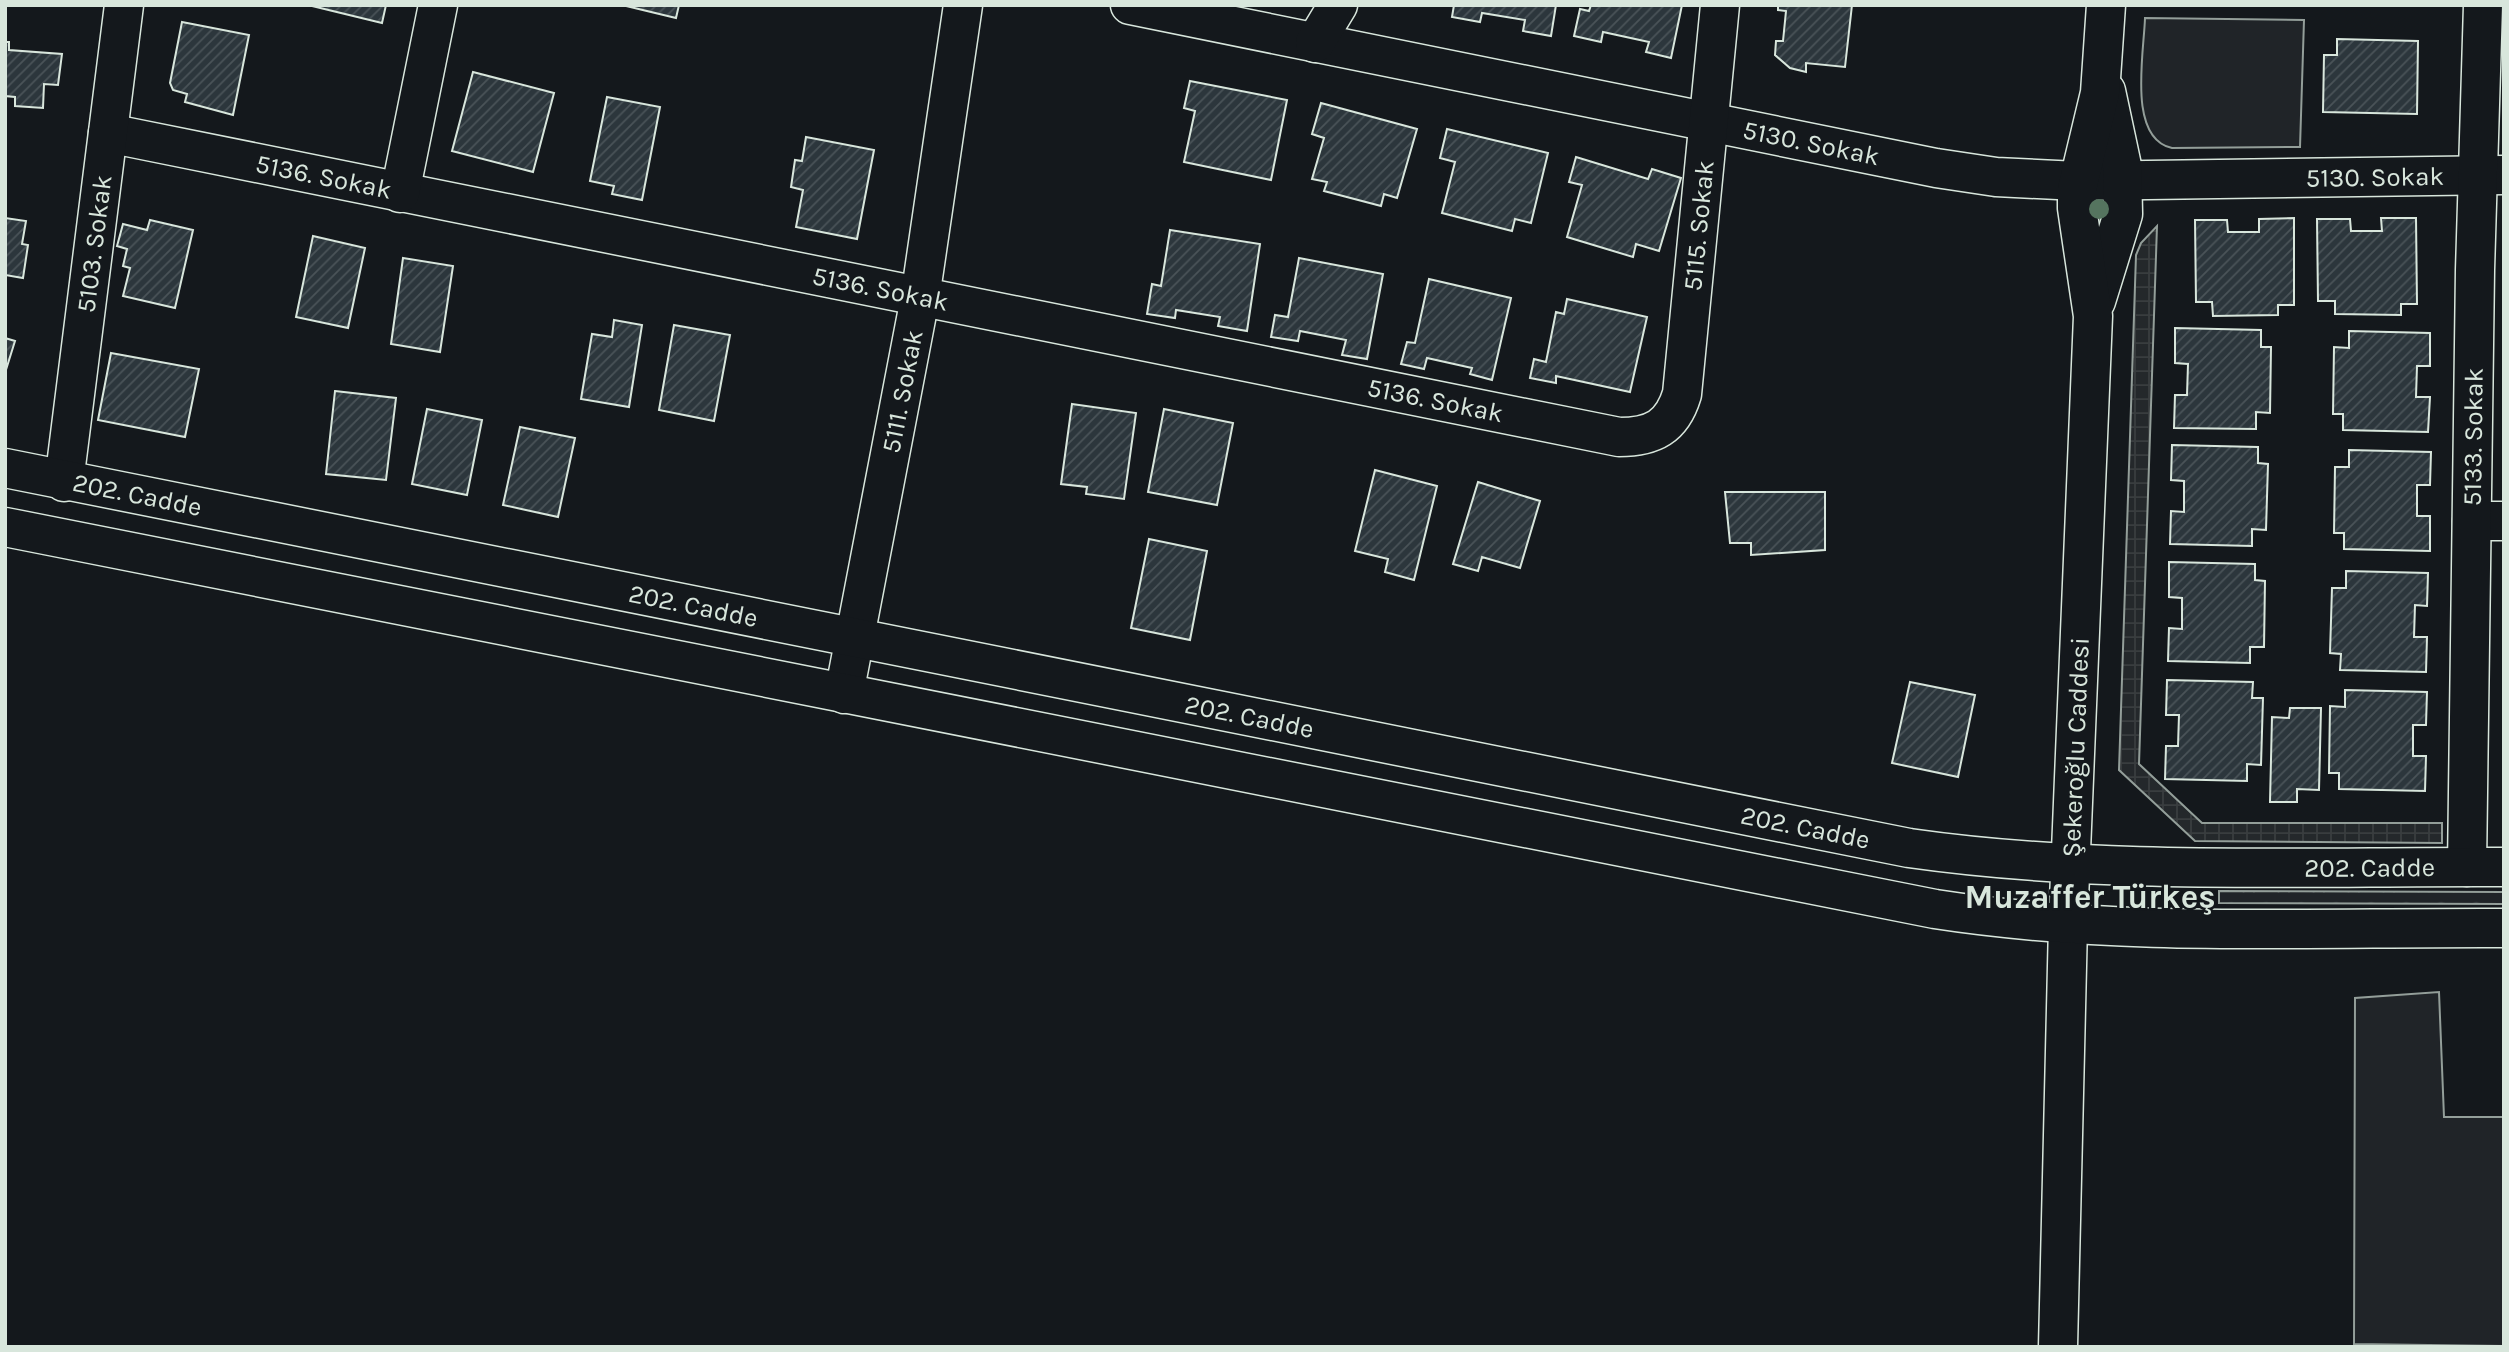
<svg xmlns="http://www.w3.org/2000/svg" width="2509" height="1352" viewBox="0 0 2509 1352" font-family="Karla,sans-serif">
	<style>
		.grass { fill: #202428; stroke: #939e99; stroke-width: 2 }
		.forest { fill: url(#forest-crowns); stroke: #939e99; stroke-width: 2 }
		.plaza { fill: url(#plaza-grid); stroke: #939e99; stroke-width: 2 }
		.building { fill: url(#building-hatch); stroke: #d8e6dc; stroke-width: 2 }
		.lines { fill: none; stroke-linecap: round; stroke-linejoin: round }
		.minor-casing { stroke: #d8e6dc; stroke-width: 41 }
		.major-casing { stroke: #d8e6dc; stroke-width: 41 }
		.minor { stroke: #14181c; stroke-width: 38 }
		.major { stroke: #14181c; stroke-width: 38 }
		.tree { fill: #55745f }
		.labels { text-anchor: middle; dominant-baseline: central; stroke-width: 5; stroke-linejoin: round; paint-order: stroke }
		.street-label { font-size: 26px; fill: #d8e6dc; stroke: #14181c }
		.district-label { font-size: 33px; font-weight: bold; fill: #d8e6dc; stroke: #14181c }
	</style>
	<defs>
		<pattern id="forest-crowns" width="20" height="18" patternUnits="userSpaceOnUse" patternTransform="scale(1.75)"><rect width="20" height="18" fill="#202428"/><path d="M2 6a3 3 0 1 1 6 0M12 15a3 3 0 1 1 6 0" fill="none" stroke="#404447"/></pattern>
		<pattern id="plaza-grid" width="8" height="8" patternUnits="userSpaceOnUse" patternTransform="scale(1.75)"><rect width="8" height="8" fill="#24282b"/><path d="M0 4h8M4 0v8" fill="none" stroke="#393d3f"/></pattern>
		<pattern id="building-hatch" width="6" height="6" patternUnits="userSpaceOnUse" patternTransform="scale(1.75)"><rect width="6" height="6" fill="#2c363c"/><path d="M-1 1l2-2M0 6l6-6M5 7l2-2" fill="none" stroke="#4a5358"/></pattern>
	</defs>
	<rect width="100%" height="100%" fill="#14181c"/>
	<path class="grass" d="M2145,18L2304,20L2300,147L2172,148C2127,138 2144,53 2145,18Z
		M2439,992L2444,1117H2504V1346L2354,1344L2355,998Z"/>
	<path class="forest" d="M2219,891L2504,892V904L2219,903Z"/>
	<path class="plaza" d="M2157,226L2139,764L2202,823H2442V843L2195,841L2119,770L2136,255L2141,243Z"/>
	<path class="building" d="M308,5H386L382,23Z
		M622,5H679L676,18Z
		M1454,5H1556L1551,36L1523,31L1525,20L1482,13L1480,22L1452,17Z
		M1591,5H1682L1671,58L1646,52L1649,42L1603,32L1601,42L1574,36L1580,9L1589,11Z
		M1778,5H1852L1845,67L1806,63V72L1790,68L1775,55L1776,41H1783L1786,11L1778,10Z
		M182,22L249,35L233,115L185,102L187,94L173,90L170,83Z
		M2337,39L2418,41L2417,114L2323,112L2324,55H2337Z
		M5,42H9V50L62,54L58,85L44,84L43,108L15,106V97L5,96Z
		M473,72L554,93L533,172L452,151Z
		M1190,81L1287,100L1271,180L1184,162L1195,111L1184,108Z
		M607,97L660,107L642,200L612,194L614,186L590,181Z
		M1321,103L1417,129L1397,198L1384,194L1381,206L1324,191L1327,182L1312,179L1324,138L1312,134Z
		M1447,129L1548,153L1531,223L1515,219L1512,231L1442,213L1455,162L1440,158Z
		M806,137L874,150L857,239L796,227L803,190L791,187L795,160L802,161Z
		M1576,157L1648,179L1652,169L1681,178L1659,251L1636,244L1633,257L1567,237L1582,185L1569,182Z
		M5,218L26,221L22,244L28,245L23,278L5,275Z
		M2294,218V305H2278V315L2213,316L2212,302H2196L2195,220H2227L2228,232H2259V219Z
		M2381,218H2416L2417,304H2401V315L2335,314V301H2318L2317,219H2350L2351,231H2382Z
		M150,220L193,230L175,308L123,296L130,268L123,266L127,249L117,246L123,224L147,230Z
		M1170,230L1260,244L1247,331L1218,326L1220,317L1176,310L1175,318L1147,314L1152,284L1161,286Z
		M313,236L365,248L348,328L296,317Z
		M403,258L453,266L440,352L391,344Z
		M1299,258L1383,274L1367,359L1342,355L1346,340L1300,331L1298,341L1271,337L1275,315L1288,317Z
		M1429,279L1511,298L1492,380L1470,374L1472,368L1427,358L1424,369L1401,364L1407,342L1415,343Z
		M1567,299L1647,317L1630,392L1556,376V383L1530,378L1534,359L1546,362L1556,312L1564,314Z
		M614,320L642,325L629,407L581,399L592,334L612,337Z
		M674,325L730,335L714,421L659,410Z
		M2175,328L2261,330V347H2271L2270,413L2256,412V429L2174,428L2175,395H2187L2188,364L2175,363Z
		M2349,331L2430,333V366H2417L2416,397H2430L2428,432L2343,430V414H2333L2334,347L2349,348Z
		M5,338L15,341L5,373Z
		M111,353L199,369L185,437L98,420Z
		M335,391L396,398L386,480L326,474Z
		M1072,404L1136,413L1124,499L1086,494L1087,487L1061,484Z
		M427,409L482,420L467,495L412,484Z
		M1164,409L1233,423L1217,505L1148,492Z
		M520,427L575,438L558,517L503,505Z
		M2172,445L2258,447V463L2268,464L2266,530L2252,529V546L2170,544L2171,511L2184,512V481L2171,480Z
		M2349,450L2431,452L2430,485H2417V516H2430V551L2344,549V533H2334L2335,467H2349Z
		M1375,470L1437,486L1414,580L1385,572L1388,559L1355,551Z
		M1478,482L1540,501L1520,568L1482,557L1478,571L1453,564Z
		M1725,492H1825V550L1751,555V543H1730Z
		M1149,539L1207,551L1190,640L1131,628Z
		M2169,562L2255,564V580L2265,581L2264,647H2250V663L2168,661L2169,628L2182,629V598L2169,597Z
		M2346,571L2428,573L2427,606L2415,605L2414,637H2427L2426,672L2340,670L2341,654L2330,653L2332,588H2346Z
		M2167,680L2253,682L2252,698H2263L2261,765L2247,764V781L2165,779L2166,746H2178L2179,715H2166Z
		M1910,682L1975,695L1958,777L1892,763Z
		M2345,690L2427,692L2426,725H2413V756H2426L2425,791L2339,789V773H2329L2330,706L2345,707Z
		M2290,708H2321L2319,790L2297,789V802H2270L2272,717L2289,718Z"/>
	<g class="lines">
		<defs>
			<g id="minor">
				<path id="s1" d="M1130,5L1936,168L1996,177L2078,181L2504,175"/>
				<path d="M1315,43L1338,5"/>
				<path id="s2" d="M108,133L1619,437C1653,437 1672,427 1682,394L1720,5"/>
				<path d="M400,193L438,5"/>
				<path d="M2096,301L2123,214L2122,166L2106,91"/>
				<path id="s3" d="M64,482L124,5"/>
				<path d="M2472,521H2504"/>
				<path id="s4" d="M844,694L920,298L963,5"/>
				<path id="s5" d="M2467,867L2475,270L2483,5"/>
				<path id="s6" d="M2058,1347L2068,924L2093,316L2077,208V189L2100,93L2106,5"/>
			</g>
			<g id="major">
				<path id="s7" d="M5,468L1909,848C2106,876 2306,866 2504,867"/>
				<path d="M5,527L1935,909C2122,938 2315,927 2504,928"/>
			</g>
		</defs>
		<use href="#minor" class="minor-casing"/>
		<use href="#major" class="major-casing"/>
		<use href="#minor" class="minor"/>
		<use href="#major" class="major"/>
	</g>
	<circle class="tree" cx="2099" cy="209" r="10"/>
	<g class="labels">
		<g class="street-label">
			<text stroke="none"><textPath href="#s1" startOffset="695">5130. Sokak</textPath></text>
			<text stroke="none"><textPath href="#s2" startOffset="220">5136. Sokak</textPath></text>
			<text stroke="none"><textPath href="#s1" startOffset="1262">5130. Sokak</textPath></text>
			<text stroke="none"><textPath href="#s2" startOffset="1794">5115. Sokak</textPath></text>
			<text stroke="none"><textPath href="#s3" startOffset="240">5103. Sokak</textPath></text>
			<text stroke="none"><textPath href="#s2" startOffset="788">5136. Sokak</textPath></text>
			<text stroke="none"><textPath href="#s4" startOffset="308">5111. Sokak</textPath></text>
			<text stroke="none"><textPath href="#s2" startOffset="1354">5136. Sokak</textPath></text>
			<text stroke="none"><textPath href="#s5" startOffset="430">5133. Sokak</textPath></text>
			<text stroke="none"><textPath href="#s7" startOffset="135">202. Cadde</textPath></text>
			<text stroke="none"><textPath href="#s7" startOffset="702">202. Cadde</textPath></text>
			<text stroke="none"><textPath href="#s7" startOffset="1269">202. Cadde</textPath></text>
			<text stroke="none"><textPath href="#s6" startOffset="600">Şekeroğlu Caddesi</textPath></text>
			<text stroke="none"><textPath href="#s7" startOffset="1836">202. Cadde</textPath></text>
			<text stroke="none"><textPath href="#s7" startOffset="2403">202. Cadde</textPath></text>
		</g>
		<g class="district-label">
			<text x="2090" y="897">Muzaffer Türkeş</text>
		</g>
	</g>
	<rect width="2509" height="1352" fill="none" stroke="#d8e6dc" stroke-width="14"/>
</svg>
